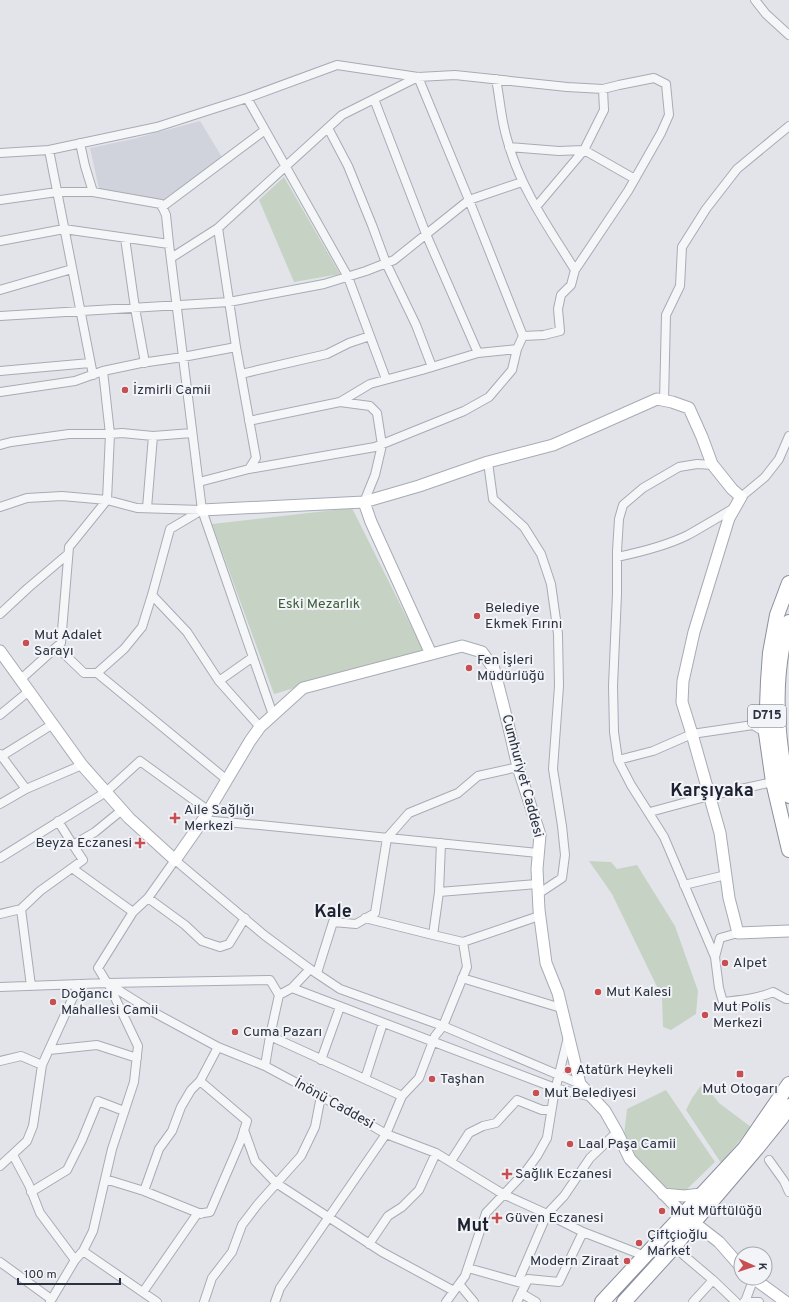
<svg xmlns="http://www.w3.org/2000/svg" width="789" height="1302" viewBox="0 0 789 1302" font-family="Overpass,sans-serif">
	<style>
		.built { fill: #d1d3dc }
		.green { fill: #c6d3c4 }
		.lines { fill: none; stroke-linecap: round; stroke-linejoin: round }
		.street-casing { stroke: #a7abb4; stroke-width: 10 }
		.secondary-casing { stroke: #a7abb4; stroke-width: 13 }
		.highway-casing { stroke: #8b90a0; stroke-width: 16 }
		.street { stroke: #f5f6f8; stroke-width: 8 }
		.secondary { stroke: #fff; stroke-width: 11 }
		.highway { stroke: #fff; stroke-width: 14 }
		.poi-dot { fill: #c74f53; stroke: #f2f4f7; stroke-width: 1.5 }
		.labels { text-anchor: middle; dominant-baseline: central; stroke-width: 4; stroke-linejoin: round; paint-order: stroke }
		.shield { fill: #f2f4f7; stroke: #676c78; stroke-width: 1 }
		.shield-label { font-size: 13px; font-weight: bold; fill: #2b3141 }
		.poi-label { font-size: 14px; fill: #2b3141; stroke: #f2f4f7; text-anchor: start }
		.park-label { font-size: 14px; fill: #3c5c39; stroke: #f2f4f7 }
		.street-label { font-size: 14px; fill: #2b3141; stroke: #f2f4f7 }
		.district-label { font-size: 18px; font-weight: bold; fill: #1d2232; stroke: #f2f4f7 }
	</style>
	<rect width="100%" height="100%" fill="#e2e4ea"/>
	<path class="built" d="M200,121L225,162L168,201L99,189L90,148L133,139Z"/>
	<path class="green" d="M284,177L340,274L294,282L259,200Z
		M352,508L423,650L274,694L212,524Z
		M589,861L611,862L617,869L637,865L675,926L698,991L696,1014L671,1030L663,1027L662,997L612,894Z
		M703,1083L719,1103L751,1127L721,1163L686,1110L692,1098Z
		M666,1090L715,1162L685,1191L659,1186L634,1157L624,1135L627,1109Z"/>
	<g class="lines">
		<defs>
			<path id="street" d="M755,0L766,14L789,35
				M496,79C500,99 501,120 507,139C520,188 549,228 575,270
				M247,98L348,277L386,379
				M374,99L426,234L478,353
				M328,128L348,166L372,225L386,263L416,325L432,367
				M80,143L85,166L93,192
				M509,147L559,151L584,150L604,110L603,89
				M49,150L93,375
				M0,153L49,150L157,127L247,98L337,65L418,77L455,75L567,87L603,89L619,85L654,78L666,84L669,115L661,133L628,191L575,270L571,285L561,295L558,309L560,331L544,335L523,336
				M0,200L57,192H93L161,204L166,215L169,244
				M162,207L265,130
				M536,207L584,150L635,179
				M125,238L135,308L145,363
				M0,241L64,229L169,244L202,510L170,529L152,595L142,627L124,649L97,673L227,780
				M171,258L218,228L342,115L418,77
				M0,290L72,269
				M0,316L229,302L324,284L366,271L394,260L469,200L522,182
				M0,371L90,363
				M241,374L327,354L349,343L370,336
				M0,392L75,381L103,371L141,363L183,357L236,347
				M664,401L666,315L680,286L682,247L706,209L737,169L789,126
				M340,402L370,406L377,413L382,445L375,475L364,502
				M249,421L340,402L370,384L422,370L478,353L517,349
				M0,445L11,442L69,434H110L122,433L153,436L192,433
				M488,462L493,499L524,527L541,554L551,584L558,634L559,686L553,769L562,826L565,855L562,878L538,894
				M249,469L375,447L464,411L489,397L512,370L517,349L523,336L469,200L418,77
				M199,482L249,469L256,458L236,347L218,228
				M741,497L765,477L779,459L789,436
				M0,507L27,498L62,496L107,500L137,508L202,510L273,715
				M147,508L153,436
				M617,557C641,552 666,546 688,535C704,526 719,517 734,508
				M152,595L187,632L219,681L260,727
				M0,614L28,588L68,554
				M57,647L84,673H97
				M21,679L61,643L69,547L107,500L110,434L103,371
				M219,681L253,657
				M0,715L29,691
				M0,754L26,789
				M0,757L53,724
				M618,760L614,732L613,686L617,594V551L619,519L623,505L643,488L679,467L697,464L713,465
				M0,804L26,789L82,765
				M650,812L709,796L773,782
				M203,820L260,825L538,853
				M58,821L73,845
				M441,843L439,892L537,884
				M0,858L106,792L140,761L209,811
				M72,868L133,912
				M684,885L726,875
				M148,898L185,925L202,941L220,947L229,944L245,918
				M0,914L21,909
				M365,918L433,935
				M738,933L720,938L715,957L719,988L723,1002C740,1000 757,999 773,992L786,999H789
				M463,942L539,916
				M715,957L664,837L631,785L618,760L653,751L692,734L753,725L766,733
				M310,969L292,988L279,995L270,1036L265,1066L321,1096L386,1134L436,1153L503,1194L547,1214L583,1232L645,1256
				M317,973L333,922L356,924L375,913L387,838L409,813L458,793L478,776L518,767
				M462,978L561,1008
				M108,983L138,1046L134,1082L112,1149L93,1231L83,1251L157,1302
				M31,986L21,909L40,891L83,860L73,845L95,832L122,810
				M0,987L107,983L270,980L279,995
				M292,988L555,1088L592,1097
				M270,1036L402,1096
				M49,1050L97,1045L137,1058
				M321,1060L340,1007
				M0,1061L21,1056L42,1065
				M265,1066L218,1047L155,1013L107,983L98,968L133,912L148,898L175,860L264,935L310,969L340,989L443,1026L580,1084
				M365,1079L383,1023
				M244,1130L255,1161L276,1183L382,1252L454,1291
				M13,1155L29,1185L40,1213L75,1260
				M769,1160L784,1181L789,1192
				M451,1161L469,1133L483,1126L496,1123L517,1100L542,1110H551
				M0,1166L27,1141L33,1126L42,1065L79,984
				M105,1179L144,1191L159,1149L172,1131L181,1107L191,1090L200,1081
				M144,1191L201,1214
				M31,1192L67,1170L82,1140L98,1101L124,1111
				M369,1244L388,1216L402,1207L419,1190L436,1153
				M674,1247L713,1280L693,1302
				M0,1262L51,1299
				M468,1268L525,1284
				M713,1280L736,1302
				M459,1284L474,1302
				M525,1284L520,1277L547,1214L564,1196L590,1158L617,1132
				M143,1292L197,1214L210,1212L241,1140L247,1121L200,1081L218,1047
				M521,1293L536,1302
				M50,1302L75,1260L83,1251
				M204,1302L212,1278L232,1252L242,1225L258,1204L301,1156L315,1127L321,1096
				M275,1302L280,1288L386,1134L402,1096L419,1078L435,1036L443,1026L467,967L463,942L433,935L439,892
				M446,1302L465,1276L486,1213L526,1171L537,1156L547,1138L554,1095L568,1037
				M517,1302L528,1279L559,1282L583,1232
				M744,1302H759
				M745,1302L752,1283"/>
			<path id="secondary" d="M364,502L371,522L431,654
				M202,510L364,502L419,486L488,462L553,445L657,399L672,402L689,408L702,437L712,464L732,489L741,497L729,518L694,632L683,681L682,702L692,734L720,833L729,898L738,933L789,931
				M0,651L82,765L129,818L175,860L203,820L250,741L260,727L303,688L462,646L482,652L494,669L508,724L518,767L540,835L537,869L539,910L546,963L558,993L580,1084L605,1111L617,1132L630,1159L683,1214L719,1242L741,1267
				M663,1194L684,1196L701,1194
				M753,1278L786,1302"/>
			<path id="highway" d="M789,583L777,615L770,653L768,681L766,733L773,782L789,850
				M789,622C787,631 783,640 782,649C773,699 779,748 789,796
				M602,1302L745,1148L789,1084
				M624,1302L674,1247L694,1222L757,1148L782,1117L789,1106"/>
		</defs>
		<use href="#street" class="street-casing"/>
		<use href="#secondary" class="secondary-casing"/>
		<use href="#highway" class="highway-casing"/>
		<use href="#street" class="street"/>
		<use href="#secondary" class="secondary"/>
		<use href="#highway" class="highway"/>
	</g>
	<g class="poi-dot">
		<circle cx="125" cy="390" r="4"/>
		<circle cx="477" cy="616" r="4"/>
		<circle cx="26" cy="643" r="4"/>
		<circle cx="469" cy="668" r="4"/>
		<path d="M173 812h4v4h4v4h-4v4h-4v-4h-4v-4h4z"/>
		<path d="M138 837h4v4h4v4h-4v4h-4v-4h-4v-4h4z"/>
		<circle cx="725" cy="963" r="4"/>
		<circle cx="598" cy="992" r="4"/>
		<circle cx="53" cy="1002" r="4"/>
		<circle cx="705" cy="1015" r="4"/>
		<circle cx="235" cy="1032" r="4"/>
		<circle cx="568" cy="1070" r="4"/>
		<rect x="736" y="1070" width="8" height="8" rx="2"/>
		<circle cx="432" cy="1079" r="4"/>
		<circle cx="536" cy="1093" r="4"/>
		<circle cx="570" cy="1144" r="4"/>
		<path d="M505 1168h4v4h4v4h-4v4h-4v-4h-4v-4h4z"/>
		<circle cx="662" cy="1211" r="4"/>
		<path d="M495 1212h4v4h4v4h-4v4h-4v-4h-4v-4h4z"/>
		<circle cx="639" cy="1243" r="4"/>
		<circle cx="627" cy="1261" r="4"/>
	</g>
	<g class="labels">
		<rect class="shield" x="748" y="705" width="38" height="22" rx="3"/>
		<g class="shield-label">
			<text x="767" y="716">D715</text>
		</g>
		<g class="poi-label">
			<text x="133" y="390">İzmirli Camii</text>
			<text x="485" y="608">Belediye<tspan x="485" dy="16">Ekmek Fırını</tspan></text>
			<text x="34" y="635">Mut Adalet<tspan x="34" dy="16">Sarayı</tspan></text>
			<text x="477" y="660">Fen İşleri<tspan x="477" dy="16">Müdürlüğü</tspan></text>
			<text x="184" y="810">Aile Sağlığı<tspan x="184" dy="16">Merkezi</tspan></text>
			<text x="132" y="843" text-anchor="end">Beyza Eczanesi</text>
			<text x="733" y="963">Alpet</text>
			<text x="606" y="992">Mut Kalesi</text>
			<text x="61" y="994">Doğancı<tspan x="61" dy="16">Mahallesi Camii</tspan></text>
			<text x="713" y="1007">Mut Polis<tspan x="713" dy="16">Merkezi</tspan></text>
			<text x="243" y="1032">Cuma Pazarı</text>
			<text x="576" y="1070">Atatürk Heykeli</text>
			<text x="440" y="1079">Taşhan</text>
			<text x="740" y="1089" text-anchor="middle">Mut Otogarı</text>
			<text x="544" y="1093">Mut Belediyesi</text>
			<text x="578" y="1144">Laal Paşa Camii</text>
			<text x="515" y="1174">Sağlık Eczanesi</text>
			<text x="670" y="1211">Mut Müftülüğü</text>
			<text x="505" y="1218">Güven Eczanesi</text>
			<text x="647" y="1235">Çiftçioğlu<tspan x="647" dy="16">Market</tspan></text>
			<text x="619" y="1261" text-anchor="end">Modern Ziraat</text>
		</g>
		<g class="park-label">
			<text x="319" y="604">Eski Mezarlık</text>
		</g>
		<g class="street-label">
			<text transform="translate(522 776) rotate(75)">Cumhuriyet Caddesi</text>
			<text transform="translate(334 1104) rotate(29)">İnönü Caddesi</text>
		</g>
		<g class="district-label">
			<text x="712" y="791">Karşıyaka</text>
			<text x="333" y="912">Kale</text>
			<text x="473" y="1226">Mut</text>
		</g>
	</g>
	<g transform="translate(753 1266) rotate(93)"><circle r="19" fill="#f2f4f7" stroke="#a2a6ae"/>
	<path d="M0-3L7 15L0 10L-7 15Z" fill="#c74f53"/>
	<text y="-6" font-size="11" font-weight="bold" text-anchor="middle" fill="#2b3141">K</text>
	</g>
	<path d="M18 1278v6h102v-6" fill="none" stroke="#2b3141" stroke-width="2"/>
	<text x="24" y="1278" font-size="12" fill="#2b3141" stroke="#f2f4f7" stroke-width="3" paint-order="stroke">100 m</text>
</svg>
